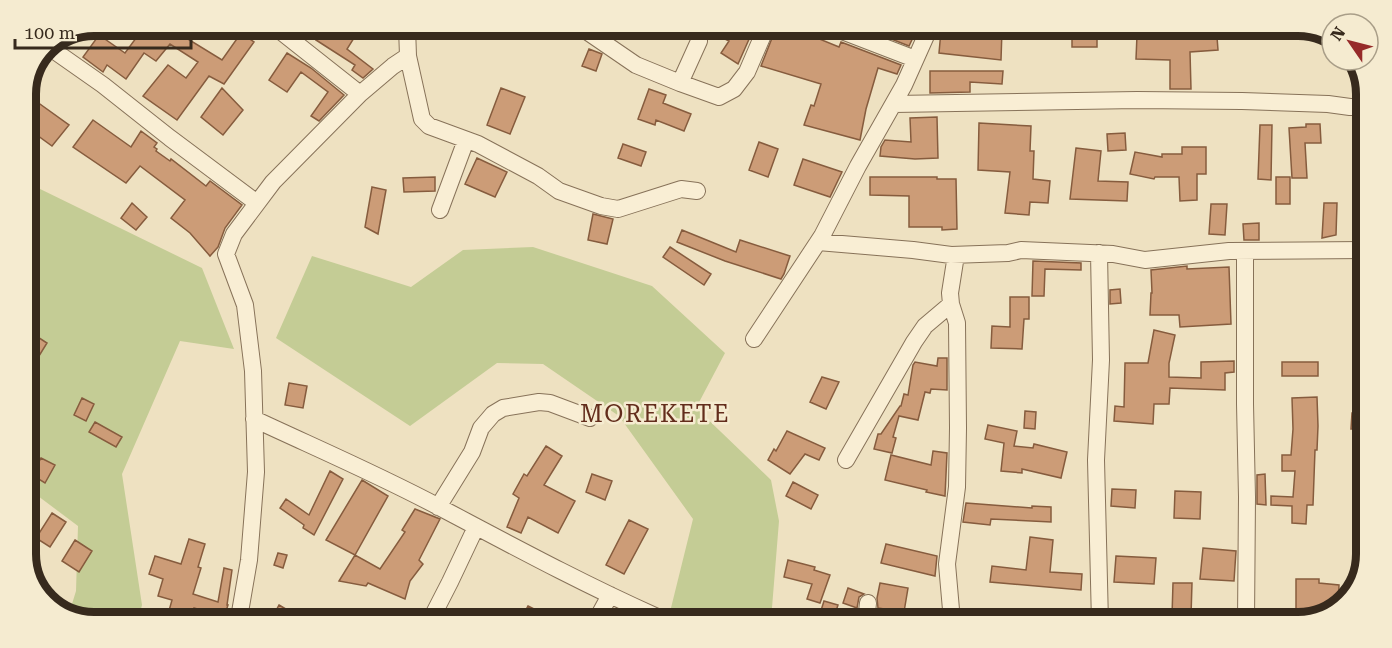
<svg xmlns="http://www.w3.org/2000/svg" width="1392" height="648" viewBox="0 0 1392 648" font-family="'Roboto Serif',serif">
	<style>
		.green { fill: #c4cc95 }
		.building { fill: #cc9c77; stroke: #865c3e; stroke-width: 1.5 }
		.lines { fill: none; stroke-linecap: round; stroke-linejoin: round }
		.minor-casing { stroke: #877259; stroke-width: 18 }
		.minor { stroke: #f9eed4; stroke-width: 16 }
		.labels { text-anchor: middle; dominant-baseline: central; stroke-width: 5; stroke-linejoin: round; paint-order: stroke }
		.quarter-label { font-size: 24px; letter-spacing: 1.5px; fill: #632d1c; stroke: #f5ebd0 }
		.rim { fill: none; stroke: #372a1d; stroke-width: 8 }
	</style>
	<rect width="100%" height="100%" fill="#eee1c1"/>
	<path class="green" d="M36,187L202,268L234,349L180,341L122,474L142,605L139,617H68L76,591L78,526L26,487V198Z
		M533,247L652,286L725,353L696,408L771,480L779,521L771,620H668L693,519L619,416L543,364L497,363L410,426L276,338L312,256L411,287L463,250Z"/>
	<path class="building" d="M162,26H183L178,33L222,60L241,33L254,42L224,84L209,76L177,120L143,96L168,65L186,78L198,62L170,44L156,61L144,53L126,79L107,65L103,72L83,57L99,35L125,53L142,30L154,38Z
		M296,26L337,27L354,38L347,49L373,69L363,78L352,70L355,65L316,40L317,39Z
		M703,28H754L738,64L721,53L729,41Z
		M776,28L810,29L807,34L839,47L841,42L901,65L897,74L878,68L866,109L860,140L804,125L811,105L814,106L821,84L761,66Z
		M866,29H917L909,46Z
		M976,29L1002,30L1001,60L939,53L941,31L976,35Z
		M1169,30H1192V38L1217,37L1218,50L1190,52L1191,89H1170V60L1136,59L1137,35L1168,37Z
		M1072,31H1097V47H1072Z
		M589,49L602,54L596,71L582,66Z
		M287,53L311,68L344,95L319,121L311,116L328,92L301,72L287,92L269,80Z
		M930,71H1003L1002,84L970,82V92L930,93Z
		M222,88L243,110L223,135L201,117Z
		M501,88L525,97L510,134L487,125Z
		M649,89L666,95L663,103L691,114L684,131L656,120L655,125L638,119Z
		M26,94L69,125L52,146L26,127Z
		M937,117L938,158L915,159L880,156L881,147L885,140L911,142L910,118Z
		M93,120L131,147L141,131L157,143L154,147L157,149L156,151L170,161L171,159L206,186L210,181L242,205L225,228L218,247L210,256L190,233L171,218L185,200L140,166L126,183L73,147Z
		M979,123L1031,126L1030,151H1034L1033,179L1050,181L1048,203L1030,202L1029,215L1005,213L1010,172L978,170Z
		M1306,124H1320L1321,143H1305L1307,178H1292L1289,128L1306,127Z
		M1260,125H1272L1271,180L1258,179Z
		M1125,133L1126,150L1108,151L1107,134Z
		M759,142L778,149L768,177L749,170Z
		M623,144L646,152L641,166L618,158Z
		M1182,147H1206V174H1197V200L1180,201L1179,177H1155L1154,179L1130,174L1135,152L1162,157V154H1182Z
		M1076,148L1101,151L1098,181L1128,182L1127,201L1070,199Z
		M477,158L507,172L495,197L465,184Z
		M803,159L842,172L830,197L794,185Z
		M435,177V191L404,192L403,178Z
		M870,177H937V179H956L957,229L942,230V227H909V196L870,195Z
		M1276,177H1290V204H1276Z
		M372,187L386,190L378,234L365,227Z
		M132,203L147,217L136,230L121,218Z
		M1324,203H1337L1336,235L1322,238Z
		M1211,204H1227L1225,235L1209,234Z
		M593,214L613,219L607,244L588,240Z
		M1259,223V240H1244L1243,224Z
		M682,230L736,252L740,240L790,256L784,274L781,279L725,261L677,242Z
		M670,247L711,274L704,285L663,257Z
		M1033,261L1081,263V270L1045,269L1044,296H1032Z
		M1187,266V269L1229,267L1231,324L1180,327L1179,315H1150L1151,293H1152L1151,270Z
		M1120,289L1121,303L1110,304V290Z
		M1010,297H1029V319H1024L1022,349L991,348L992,326L1010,327Z
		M1154,330L1175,335L1169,363V377L1201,378V362L1234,361V372L1225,373V390L1170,388L1169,404H1154L1153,424L1114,421L1115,406L1124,407L1125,363H1148Z
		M30,332L47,343L26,377V340Z
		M938,358H947V390L931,389L930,393L925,392L918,420L899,416L893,437L896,438L892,453L874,449L878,434H881L900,406H901L904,394L908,395L913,365L915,362L937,366Z
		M1282,362H1318V376H1282Z
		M822,377L839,382L826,409L810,402Z
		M289,383L307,386L303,408L285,405Z
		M1317,397L1318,426L1317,450H1315L1313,505H1307L1306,524L1292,523V506L1271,505V496L1293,497L1295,471H1282V455H1291L1293,429L1292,398Z
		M82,398L94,404L86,421L74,415Z
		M1025,411L1036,412L1035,429L1024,428Z
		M1352,413H1363V429H1351Z
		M95,422L122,437L116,447L89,432Z
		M988,425L1017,431L1014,446L1033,448L1034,444L1067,452L1061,478L1022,469V473L1001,471L1004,443L985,439Z
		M787,431L825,448L819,460L805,454L790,474L768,460L774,449L776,451Z
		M546,446L562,456L544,485L575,501L558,533L528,517L521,533L507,527L519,498L513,494L524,474L527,476Z
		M933,451L947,453L945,496L926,492L927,490L885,480L891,455L931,465Z
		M41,458L55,465L45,483L32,475Z
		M330,471L343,479L314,535L303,528L304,525L280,508L286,499L309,515Z
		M592,474L612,481L605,500L586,492Z
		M1265,474L1266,505L1257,504V475Z
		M362,480L388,496L355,555L326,540Z
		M793,482L818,495L811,509L786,496Z
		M1112,489L1136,490L1135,508L1111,506Z
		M1175,491L1201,492L1200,519L1174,518Z
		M966,503L1032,508V506L1051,507V522L991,519L990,525L963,522Z
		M415,509L440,519L419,560L423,564L410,581L405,599L368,583L366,586L339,581L355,555L380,569L405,532L402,530Z
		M52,513L66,522L50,547L36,538Z
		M629,520L648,529L624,574L606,565Z
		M1030,537L1053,540L1050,572L1082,574L1081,590L990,582L992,566L1026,570Z
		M189,539L205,544L198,567L201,568L193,594L218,602L224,568L232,570L227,605H228L224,617L194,608L191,618H167L172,600L158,596L163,579L149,574L155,556L181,564Z
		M75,540L92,551L79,572L62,561Z
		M886,544L937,556L935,576L881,563Z
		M1203,548L1236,551L1234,581L1200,579Z
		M278,553L287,555L283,568L274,565Z
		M1116,556L1156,558L1154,584L1114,582Z
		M788,560L815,567L814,570L830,575L820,603L807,599L812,584L784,577Z
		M1296,579H1319V583L1339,585L1338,609H1318V612H1296Z
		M880,583L908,588L904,612L878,608L877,598Z
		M1173,583H1192L1191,616H1172Z
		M848,588L864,594L859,597L857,608L843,603Z
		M824,601L838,605L833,620H818Z
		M279,605L301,618H272Z
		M528,606L554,619H521Z"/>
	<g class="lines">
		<defs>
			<path id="minor" d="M274,26L360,94
				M582,28L636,65L680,83L699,41
				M837,29L915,59
				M46,45L103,85L170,138L257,203
				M408,56L422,119L429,126L478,144L538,176L559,191L601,206L618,209L681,189L697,191
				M680,83L719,97L734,89L747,72L766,28
				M894,104L1137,100L1242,101L1328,104L1350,107H1366
				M1366,107V89
				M440,210L466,140
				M818,242L913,250L951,255L1008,253L1021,250L1113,254L1145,260L1229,251L1365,250
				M1245,251V404L1247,497L1246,622
				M1099,253L1101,360L1096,460L1100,622
				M754,339L822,236L858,166L904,85L929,29
				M254,419C316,448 379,475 439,507C511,545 581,583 655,616
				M846,460L914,342L925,326L951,304
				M438,507L472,452L481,428L493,414L503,408L539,402L550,403L590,418
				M239,618L249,560L256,472L253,371L245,305L226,254L234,234L273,182L360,94L393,66L408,56L407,27
				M431,619L450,582L476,527
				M597,619L610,595
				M866,621L868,603
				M952,621L947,564L957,487L958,428L957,323L951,304L950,293L956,255"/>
		</defs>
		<use href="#minor" class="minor-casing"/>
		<use href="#minor" class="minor"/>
	</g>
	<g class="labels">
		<g class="quarter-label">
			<text x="655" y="414">MOREKETE</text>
		</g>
	</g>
	<path d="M0 0H1392V648H0ZM94 36H1298A58 58 0 0 1 1356 94V554A58 58 0 0 1 1298 612H94A58 58 0 0 1 36 554V94A58 58 0 0 1 94 36Z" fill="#f5ebd0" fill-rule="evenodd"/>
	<path class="rim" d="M94 36H1298A58 58 0 0 1 1356 94V554A58 58 0 0 1 1298 612H94A58 58 0 0 1 36 554V94A58 58 0 0 1 94 36Z"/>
	<g transform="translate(1350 42) rotate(305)"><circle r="28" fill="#f5ebd0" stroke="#a99e88" stroke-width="1.5"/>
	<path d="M0-4.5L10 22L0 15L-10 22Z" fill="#962a29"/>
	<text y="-9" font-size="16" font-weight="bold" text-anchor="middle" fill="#372a1d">N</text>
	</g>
	<path d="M15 39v9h176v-9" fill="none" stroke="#372a1d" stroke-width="3"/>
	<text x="24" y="39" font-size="18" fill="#372a1d" stroke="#f5ebd0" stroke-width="4.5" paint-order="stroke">100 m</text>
</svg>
